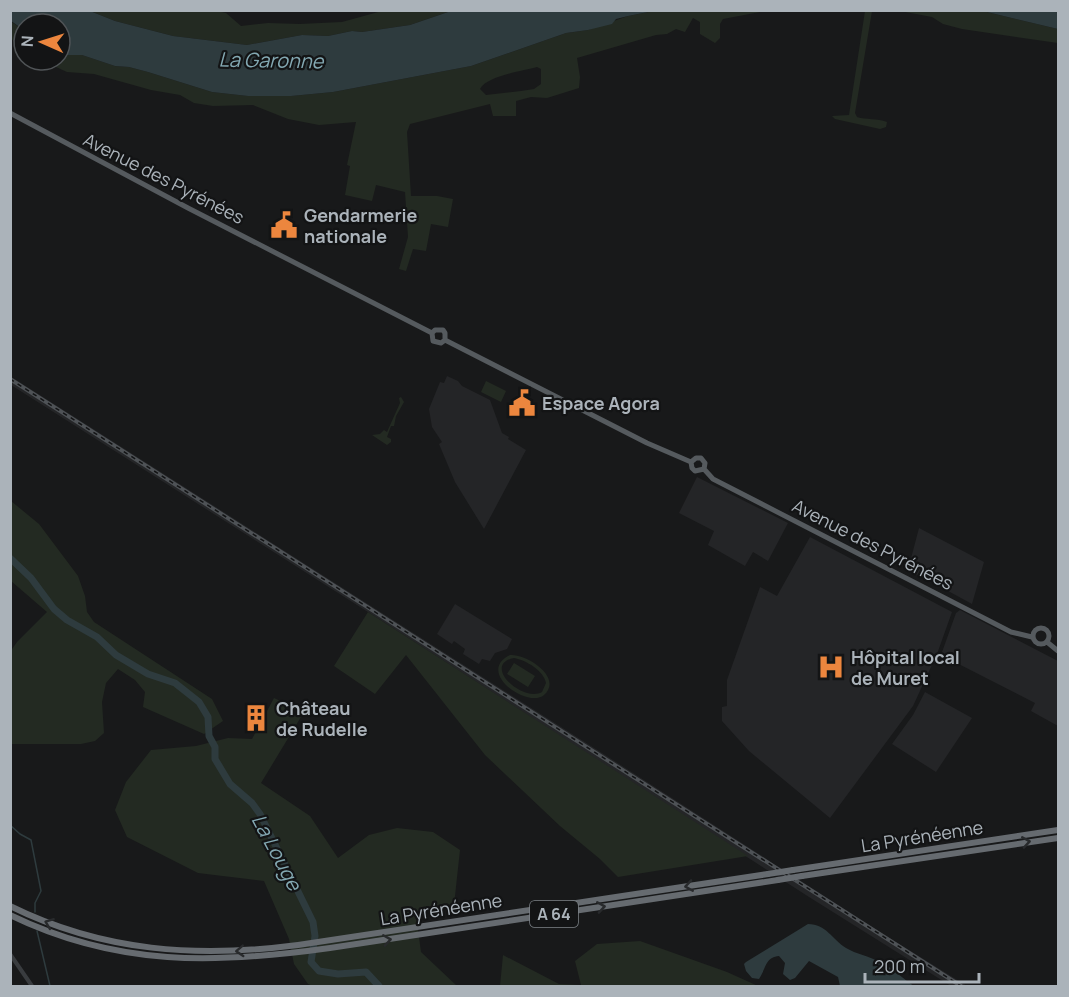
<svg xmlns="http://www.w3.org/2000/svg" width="1069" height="997" viewBox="0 0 1069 997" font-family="Manrope,sans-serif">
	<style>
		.built { fill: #242527 }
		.green { fill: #232a22; fill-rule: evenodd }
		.water { fill: #2e3b3e }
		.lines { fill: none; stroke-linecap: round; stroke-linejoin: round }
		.stream { stroke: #2e3b3e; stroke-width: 1.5 }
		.river { stroke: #2e3b3e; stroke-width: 7 }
		.minor { stroke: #393c3f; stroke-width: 4 }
		.major { stroke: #555a5e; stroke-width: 5 }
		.highway { stroke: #666b70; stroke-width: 6 }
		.rail-casing { stroke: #4e5256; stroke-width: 4 }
		.rail { stroke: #131415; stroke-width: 1.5; stroke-dasharray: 4.5; stroke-linecap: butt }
		.highway-bridge { stroke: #666b70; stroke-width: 6 }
		.oneway { stroke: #282a2c }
		.labels { text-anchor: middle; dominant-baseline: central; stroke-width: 4.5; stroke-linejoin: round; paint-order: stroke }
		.shield { fill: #131415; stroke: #7d8388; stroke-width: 1.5 }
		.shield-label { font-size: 16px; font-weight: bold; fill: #abb3ba }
		.street-label { font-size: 18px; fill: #abb3ba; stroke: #131415 }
		.poi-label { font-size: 18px; font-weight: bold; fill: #abb3ba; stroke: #131415; text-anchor: start }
		.water-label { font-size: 20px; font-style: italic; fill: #84a9b3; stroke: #131415 }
	</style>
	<rect width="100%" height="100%" fill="#18191a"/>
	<path class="built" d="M10,376L602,753L765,858L788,875L967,986H951L809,897L368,612L11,385Z
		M447,376L458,381L462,386L490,400L502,433L509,437L508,439L526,450L484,529L455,482L439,444L442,442L432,427L429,409L440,382L444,383Z
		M697,477L788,523L768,561L753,552L745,566L708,545L714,531L679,513Z
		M919,528L984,562L972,604L950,592L937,582L909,572V566Z
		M810,537L952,612L937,654L913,706L830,818L749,751L722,721V707L727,706V680L760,587L777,596Z
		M455,604L512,639L507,649L495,653L490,661L482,659L479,664L463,654L465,649L454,641L452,644L437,634Z
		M960,610L1058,661V726L1031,711L1035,703L941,655L956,613Z
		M925,692L972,718L936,772L892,744L913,715Z"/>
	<path class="green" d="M90,11H217L226,13L241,26L268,23L300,24L342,22L382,11H451L410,25L362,32L352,31L328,36L302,35L247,45L173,36L115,21Z
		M653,11H765L723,19L720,24V38L715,43L700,34V22L693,18L685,32L676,29L667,34L656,35L577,58L580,77L579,88L547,98L531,97L516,101V116H493L490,104L410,124L407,132L411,196H437L453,199L448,227L431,224L426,251L413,249L406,271L399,269L408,237L405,192L376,185L372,201L345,195L350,166L347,165L356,122L319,125L288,119L253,105L213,106L194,103L180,95L151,90L94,74L67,72L56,67L46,60H60V52L68,55H82L115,66L129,67L148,72L212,92L248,96H291L333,92L471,66L566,33L588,30L628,16ZM537,67L541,69V84L534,89L521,91L486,95L480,89C487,76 522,71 537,67Z
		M865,11H872L855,113L857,117C866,120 877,118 887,122L886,127L880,129L835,119L832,116L849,115Z
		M900,11H983L1058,29V43L962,29L943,24L932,17Z
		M10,21L24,30V54L11,38Z
		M486,381L506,391L501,402L481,392Z
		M401,397L404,402L396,416L394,426H391L387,437L391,439V442L387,445L372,435L380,434L384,430L387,432L400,403L399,398Z
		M11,501L39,524L78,576L85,596L87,612L94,622L212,699L223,721L204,734L143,707L145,692L135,680L118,669L106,683L102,702L104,733L95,741L81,744H10V652L17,642L47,612L11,581Z
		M368,612L748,856L618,877L600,859L560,826L485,755L406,655L375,694L334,666Z
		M510,655C525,653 564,677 544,695C528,709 475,672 510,655ZM514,658C526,660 544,671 546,683L542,692C523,703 481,665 514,658Z
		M514,663L535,676L528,687L507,674Z
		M274,698L304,712L261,783L310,816L338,858L369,835L397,828L433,832L460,850L454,905L416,915L421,952L457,986H313L308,984L294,964L289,939L264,881L198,873L127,837L115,810L126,782L151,750L196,746L228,738L252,739Z
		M640,941L727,972L758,986H500L503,955L559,984L581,985L575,961L597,944Z"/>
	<path class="water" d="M10,11H90L115,21L173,36L247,45L302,35L328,36L352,31L362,32L410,25L451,11H653L628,16L616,19L612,24L588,30L566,33L471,66L333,92L291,96H248L212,92L148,72L129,67L115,66L82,55H68L60,52V24H24V30L11,21Z
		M983,11H1058V29Z
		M808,924C826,924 832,939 846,948C856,954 869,956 880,962C892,967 903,979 914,986H840L838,977L809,961L795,978L790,980L783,974L785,963L779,956C765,957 766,969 759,979L752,978L746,971L744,964L746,962Z"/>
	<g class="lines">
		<path class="stream" d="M10,825L20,834L31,840L41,891L35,903V912
			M37,931L50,986"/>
		<path class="river" d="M10,558L31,578L54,609L67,620L97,637L116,655L148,674L175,683L199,702L208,717L209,736L215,747V759L230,784L252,803L260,814L313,922L315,936L311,962L319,971L338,974L366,972L379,986"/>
		<path class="minor" d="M10,954L32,986"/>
		<path class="major" d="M10,113L188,208L432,333
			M432,333L435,330H443L445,333V340
			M432,333L433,341L441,343L445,340
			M445,340L647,443L691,462
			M691,462L696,458H701L705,463L704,469
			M691,462L692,468L695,471L704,469
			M704,469L713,479L1011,632L1032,637
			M1033 636a8 8 0 1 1 16 0a8 8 0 1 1-16 0Z
			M1047,642L1058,651"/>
		<path class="highway" d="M793,870L1058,830
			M802,876L1058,838
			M10,906C103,952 198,958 298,945L768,874
			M10,915C117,967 216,964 330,948L778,880"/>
		<defs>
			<path id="rail" d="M10,379L961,986"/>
		</defs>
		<use href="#rail" class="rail-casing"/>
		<use href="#rail" class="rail"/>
		<path class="highway-bridge" d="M768,874L793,870
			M778,880L802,876"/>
	</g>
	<defs><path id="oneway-chevron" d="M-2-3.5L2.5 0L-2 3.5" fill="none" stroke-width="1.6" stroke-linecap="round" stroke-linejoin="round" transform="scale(1.5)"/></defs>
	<g class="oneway">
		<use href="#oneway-chevron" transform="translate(1026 842) rotate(-9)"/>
		<use href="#oneway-chevron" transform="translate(689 886) rotate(171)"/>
		<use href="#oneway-chevron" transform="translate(601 907) rotate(-9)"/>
		<use href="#oneway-chevron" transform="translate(49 923) rotate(-159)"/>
		<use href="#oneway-chevron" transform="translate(387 940) rotate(-9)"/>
		<use href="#oneway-chevron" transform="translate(240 951) rotate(177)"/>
	</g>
	<defs>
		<symbol id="civic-bare" viewBox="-9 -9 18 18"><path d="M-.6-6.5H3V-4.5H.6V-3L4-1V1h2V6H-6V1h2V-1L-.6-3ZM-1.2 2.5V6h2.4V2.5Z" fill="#ec863e" stroke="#131415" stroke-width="2.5" paint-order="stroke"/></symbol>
		<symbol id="hospital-bare" viewBox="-9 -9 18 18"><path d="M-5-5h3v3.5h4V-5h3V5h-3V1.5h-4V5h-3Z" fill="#ec863e" stroke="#131415" stroke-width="2.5" paint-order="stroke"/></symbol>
		<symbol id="building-bare" viewBox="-9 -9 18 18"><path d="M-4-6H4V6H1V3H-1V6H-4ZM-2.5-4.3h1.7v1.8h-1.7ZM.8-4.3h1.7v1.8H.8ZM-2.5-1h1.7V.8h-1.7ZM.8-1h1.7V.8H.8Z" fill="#ec863e" stroke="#131415" stroke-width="2.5" paint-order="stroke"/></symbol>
	</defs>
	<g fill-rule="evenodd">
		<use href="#civic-bare" x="265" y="206" width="38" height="38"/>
		<use href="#civic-bare" x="503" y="384" width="38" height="38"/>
		<use href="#hospital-bare" x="812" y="648" width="38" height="38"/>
		<use href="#building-bare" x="237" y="699" width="38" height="38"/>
	</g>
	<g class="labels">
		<rect class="shield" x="530" y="901" width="48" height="26" rx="4.5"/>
		<g class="shield-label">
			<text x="554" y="914">A 64</text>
		</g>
		<g class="street-label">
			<text transform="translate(164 178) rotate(27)">Avenue des Pyrénées</text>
			<text transform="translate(873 544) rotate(27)">Avenue des Pyrénées</text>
			<text transform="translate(922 836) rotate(-9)">La Pyrénéenne</text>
			<text transform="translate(441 909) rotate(-9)">La Pyrénéenne</text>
		</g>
		<g class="poi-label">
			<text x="304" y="215">Gendarmerie<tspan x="304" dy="21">nationale</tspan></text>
			<text x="542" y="403">Espace Agora</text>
			<text x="851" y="657">Hôpital local<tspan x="851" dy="21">de Muret</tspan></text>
			<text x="276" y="708">Château<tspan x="276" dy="21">de Rudelle</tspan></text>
		</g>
		<g class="water-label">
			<text transform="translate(271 60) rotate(1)">La Garonne</text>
			<text transform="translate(277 852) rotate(62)">La Louge</text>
		</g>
	</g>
	<rect width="1069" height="997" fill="none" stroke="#abb3ba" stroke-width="24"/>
	<g transform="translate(42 42) rotate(273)"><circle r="28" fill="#131415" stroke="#505457" stroke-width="1.5"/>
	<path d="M0-4.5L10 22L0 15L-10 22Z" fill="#ec863e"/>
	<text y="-9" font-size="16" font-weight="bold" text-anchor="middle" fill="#abb3ba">N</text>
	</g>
	<path d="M865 973v9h114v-9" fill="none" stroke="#abb3ba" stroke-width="3"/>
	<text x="874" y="973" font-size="18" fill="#abb3ba" stroke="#131415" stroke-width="4.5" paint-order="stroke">200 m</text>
</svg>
